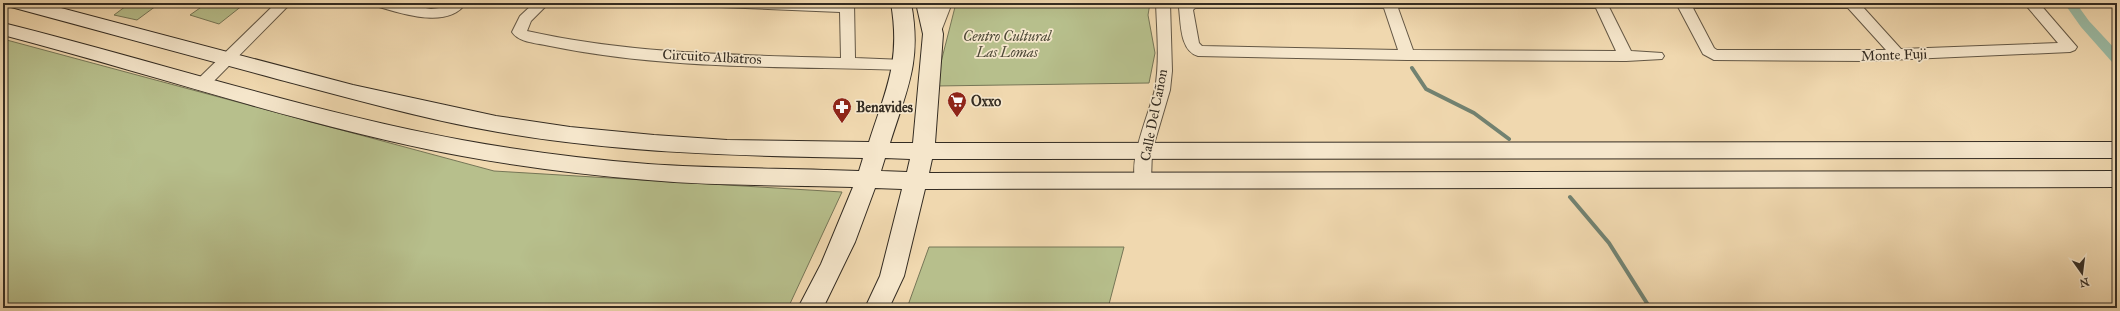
<svg xmlns="http://www.w3.org/2000/svg" width="2120" height="311" viewBox="0 0 2120 311" font-family="'IM FELL Great Primer',serif">
	<style>
		.green { fill: #b7bf8c; stroke: #767657 }
		.lines { fill: none; stroke-linecap: round; stroke-linejoin: round }
		.stream { stroke: #728271; stroke-width: 4 }
		.canal { fill: #9bbba5; fill-rule: evenodd }
		.street-casing { stroke: #635745; stroke-width: 2 }
		.secondary-casing { stroke: #342c22; stroke-width: 2 }
		.street { fill: #f5e6cb; fill-rule: evenodd }
		.secondary { fill: #f5e6cb; fill-rule: evenodd }
		.labels { text-anchor: middle; dominant-baseline: central; stroke-width: 3.5; stroke-linejoin: round; paint-order: stroke }
		.park-label { font-size: 14px; font-style: italic; fill: #4e4937; stroke: #f5e6cb }
		.street-label { font-size: 14px; fill: #342c22; stroke: #f5e6cb }
		.poi-label { font-size: 14px; font-weight: bold; fill: #342c22; stroke: #f5e6cb; text-anchor: start }
	</style>
	<rect width="100%" height="100%" fill="#f0d8af"/>
	<filter id="stains"><feTurbulence type="fractalNoise" baseFrequency=".005" numOctaves="4"/><feColorMatrix values="0 0 0 0 .2 0 0 0 0 .09 0 0 0 0 .02 0 0 0 .5 -.17"/></filter>
	<radialGradient id="worn" r=".72"><stop offset=".6" stop-color="#630" stop-opacity="0"/><stop offset="1" stop-color="#630" stop-opacity=".3"/></radialGradient>
	<path class="green" d="M130,3H160L137,20L114,15Z
		M207,3H234L243,5L219,24L190,15Z
		M956,3H1150L1148,15L1155,53L1149,83L935,86Z
		M3,39L494,171L842,192L788,308H3Z
		M929,247H1124L1108,308H907Z"/>
	<g class="lines">
		<path class="stream" d="M1412,68L1426,89L1474,113L1509,139
			M1570,197L1609,243L1650,308"/>
		<path class="canal" d="M2064,3H2076L2089,21L2117,51V63L2112,62L2081,27Z"/>
		<defs>
			<path id="street" d="M276,3H291L209,86L204,87L199,86L196,82L199,78Z
				M374,3H398L431,9L439,8L449,3H466C448,30 400,13 376,6Z
				M534,3H549L531,21L527,31C630,54 735,55 841,58L840,12L720,7L715,6L713,3H854L855,58L904,60L909,61L911,65L909,69L904,70C786,66 666,70 550,46C538,43 519,43 512,32L520,16Z
				M938,3H952L940,34L938,37H928L926,34Z
				M1156,3H1170L1172,71L1170,90L1152,151L1151,180L1149,184L1143,186L1137,184C1126,164 1150,112 1155,89C1160,61 1157,31 1156,3Z
				M1184,3H1607L1631,51L1662,53L1664,56L1662,59L1626,61L1407,60L1198,56C1180,51 1181,24 1179,8ZM1195,8H1384L1398,50L1202,46L1199,43L1193,10ZM1398,8H1596L1616,51L1413,50Z
				M1676,3H1864L1862,6L1901,49L2058,43L2024,3H2039L2077,47L2075,50L2070,52L1865,61L1714,60L1703,54ZM1693,8H1848L1886,50H1717L1714,48Z"/>
			<path id="secondary" d="M8,3H42L353,85L496,116L570,127L654,135L727,140L869,142C886,89 901,61 891,3H911C922,61 907,89 890,143H913L923,34L916,3H936L943,34L935,143L2117,142V158L932,159L929,173L2117,171V187L925,189L904,276L889,308H865L880,276L902,189L875,188L855,242L823,308H798L821,264L853,187C785,185 716,186 648,180C586,175 523,167 462,156C307,127 156,75 3,35V23C156,61 306,111 462,140C523,151 586,159 648,164C718,169 789,168 859,171L863,158C741,156 619,153 498,132C423,119 350,98 277,79C188,55 100,31 11,7ZM885,158L910,159L907,172L881,171Z"/>
		</defs>
		<use href="#street" class="street-casing"/>
		<use href="#secondary" class="secondary-casing"/>
		<use href="#street" class="street"/>
		<use href="#secondary" class="secondary"/>
	</g>
	<defs>
		<symbol id="supermarket-pin" viewBox="-11 -11 22 30"><path d="M0 17L-7.5 6A9.5 9.5 0 1 1 7.5 6Z" fill="#8f2418" stroke="#f5e6cb"/><path d="M-6-5.5h2.5l.6 2H6L4.5 2H-2.5L-4.4-4H-6ZM-1.5 3.2a1.3 1.3 0 1 0 .1 0ZM3 3.2a1.3 1.3 0 1 0 .1 0Z" fill="#fff"/></symbol>
		<symbol id="pharmacy-pin" viewBox="-11 -11 22 30"><path d="M0 17L-7.5 6A9.5 9.5 0 1 1 7.5 6Z" fill="#8f2418" stroke="#f5e6cb"/><path d="M-2-6h4v4h4v4h-4v4h-4v-4h-4v-4h4Z" fill="#fff"/></symbol>
	</defs>
	<g fill-rule="evenodd">
		<use href="#supermarket-pin" x="946" y="90" width="22" height="30"/>
		<use href="#pharmacy-pin" x="831" y="96" width="22" height="30"/>
	</g>
	<g class="labels">
		<g class="park-label">
			<text x="1007" y="36">Centro Cultural<tspan x="1007" dy="16">Las Lomas</tspan></text>
		</g>
		<g class="street-label">
			<text transform="translate(1894 55) rotate(-2)">Monte Fuji</text>
			<text transform="translate(712 57) rotate(3)">Circuito Albatros</text>
			<text transform="translate(1154 115) rotate(-79)">Calle Del Cañon</text>
		</g>
		<g class="poi-label">
			<text x="971" y="101">Oxxo</text>
			<text x="856" y="107">Benavides</text>
		</g>
	</g>
	<rect width="2120" height="311" fill="none" stroke="#f0d8af" stroke-width="16"/>
	<rect x="4" y="4" width="2112" height="303" fill="none" stroke="#342c22" stroke-width="2"/>
	<rect x="8" y="8" width="2104" height="295" fill="none" stroke="#342c22"/>
	<g transform="translate(2082 273) rotate(166)" stroke="#f5e6cb" stroke-width="3" paint-order="stroke">
	<path d="M0-3L7 15L0 10L-7 15Z" fill="#342c22"/>
	<text y="-6" font-size="11" font-weight="bold" text-anchor="middle" fill="#342c22">N</text>
	</g>
	<rect width="100%" height="100%" filter="url(#stains)"/>
	<rect width="100%" height="100%" fill="url(#worn)"/>
</svg>
